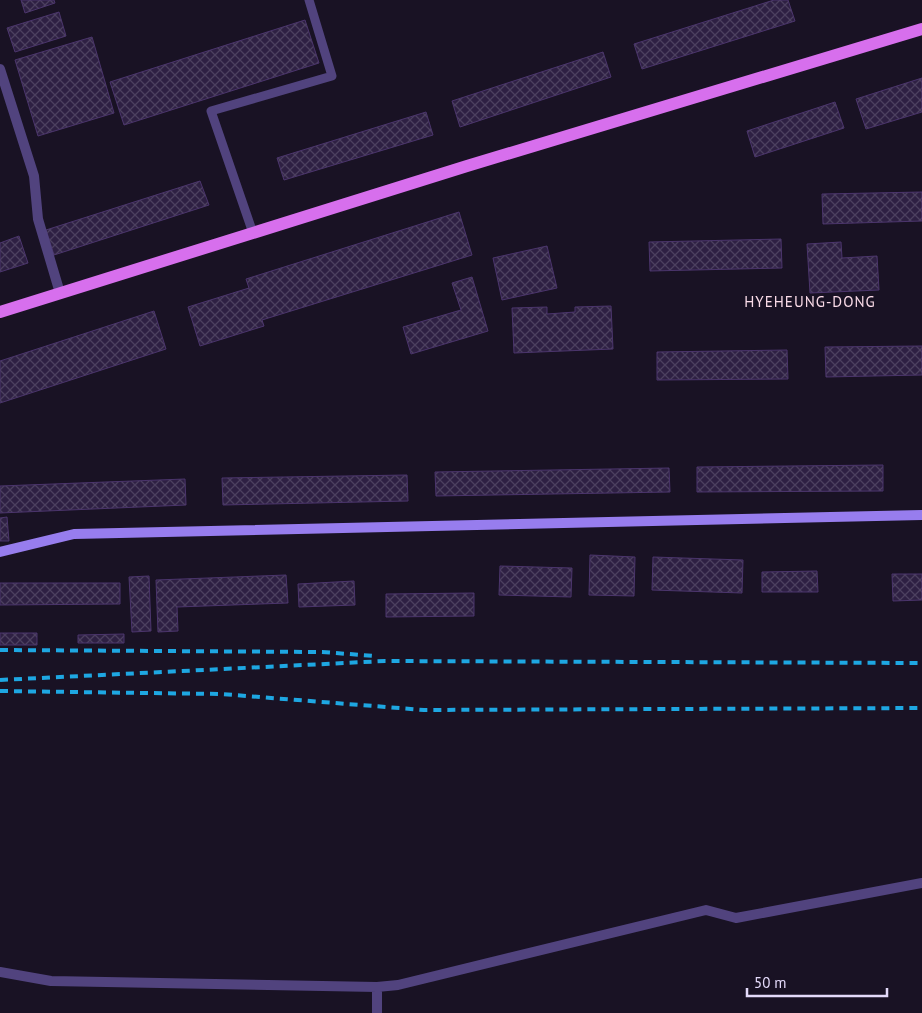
<svg xmlns="http://www.w3.org/2000/svg" width="922" height="1013" viewBox="0 0 922 1013" font-family="'PT Sans',sans-serif">
	<style>
		.building { fill: url(#building-cross-hatch); stroke: #4b356c }
		.lines { fill: none; stroke-linecap: round; stroke-linejoin: round }
		.service { stroke: #51437e; stroke-width: 9 }
		.minor { stroke: #51437e; stroke-width: 10 }
		.secondary { stroke: #977dee; stroke-width: 10 }
		.primary { stroke: #d76fed; stroke-width: 12 }
		.rail { stroke: #1ea7e2; stroke-width: 4; stroke-dasharray: 8 6; stroke-linecap: butt }
		.labels { text-anchor: middle; dominant-baseline: central; stroke-width: 4; stroke-linejoin: round; paint-order: stroke }
		.quarter-label { font-size: 15px; letter-spacing: 1px; fill: #fbdce9; stroke: #191224 }
	</style>
	<defs>
		<pattern id="building-cross-hatch" width="8" height="8" patternUnits="userSpaceOnUse" patternTransform="scale(1.25)"><rect width="8" height="8" fill="#2e2043"/><path d="M0 0l8 8M0 8l8-8" fill="none" stroke="#4c405f"/></pattern>
	</defs>
	<rect width="100%" height="100%" fill="#191224"/>
	<path class="building" d="M21,0H54L55,3L25,13Z
		M774,0H788L795,21L642,69L634,44Z
		M59,12L66,36L15,52L7,28Z
		M305,20L319,63L124,125L110,82Z
		M92,37L114,113L38,136L15,60Z
		M603,52L611,77L460,127L452,101Z
		M922,78V112L866,129L856,99Z
		M835,102L844,128L755,157L747,131Z
		M426,112L433,135L284,180L277,158Z
		M200,181L209,205L54,255L46,230Z
		M922,192V221L823,224L822,194Z
		M459,212L472,255L262,320L264,326L200,346L188,307L249,288L246,279Z
		M19,236L28,263L0,272V243Z
		M781,239L782,268L650,271L649,242Z
		M841,242L842,258L877,256L879,290L810,293L807,244Z
		M547,246L557,288L502,300L493,258Z
		M472,277L488,331L411,354L403,327L461,310L452,283Z
		M611,306L613,349L514,353L512,308L547,307V314L575,312V307Z
		M154,311L166,349L0,403V361Z
		M922,346V375L826,377L825,347Z
		M787,350L788,379L657,380V352Z
		M883,465V491L697,492V467Z
		M669,468L670,492L436,496L435,472Z
		M407,475L408,501L223,505L222,478Z
		M185,479L186,505L0,513V486Z
		M7,517L9,541H0V518Z
		M590,555L635,557L634,596L589,595Z
		M653,557L743,560L742,593L652,590Z
		M500,566L572,568L571,597L499,595Z
		M817,571L818,592H762V572Z
		M892,574H922V600L893,601Z
		M286,575L288,603L177,607L178,631L158,632L156,580Z
		M149,576L151,631L132,632L129,577Z
		M354,581L355,605L299,607L298,584Z
		M0,583H120V604L0,605Z
		M474,593V616L386,617V594Z
		M0,633H37V645H0Z
		M124,634V643H78V635Z"/>
	<g class="lines">
		<path class="service" d="M253,233L211,111L332,76L309,0"/>
		<path class="minor" d="M0,69L34,176L38,219L60,293
			M0,972L51,981L377,987L398,985L706,910L736,918L922,883
			M377,987V1013"/>
		<path class="secondary" d="M0,552L74,534L922,515"/>
		<path class="primary" d="M0,312L467,166L922,29"/>
		<path class="rail" d="M0,650L322,652L375,656
			M0,680L385,661L922,663
			M0,691L221,694L424,710L922,708"/>
	</g>
	<g class="labels">
		<g class="quarter-label">
			<text x="810" y="301">HYEHEUNG-DONG</text>
		</g>
	</g>
	<path d="M747 988v8h140v-8" fill="none" stroke="#e4dafa" stroke-width="2.5"/>
	<text x="754" y="988" font-size="15" fill="#e4dafa" stroke="#191224" stroke-width="4" paint-order="stroke">50 m</text>
</svg>
